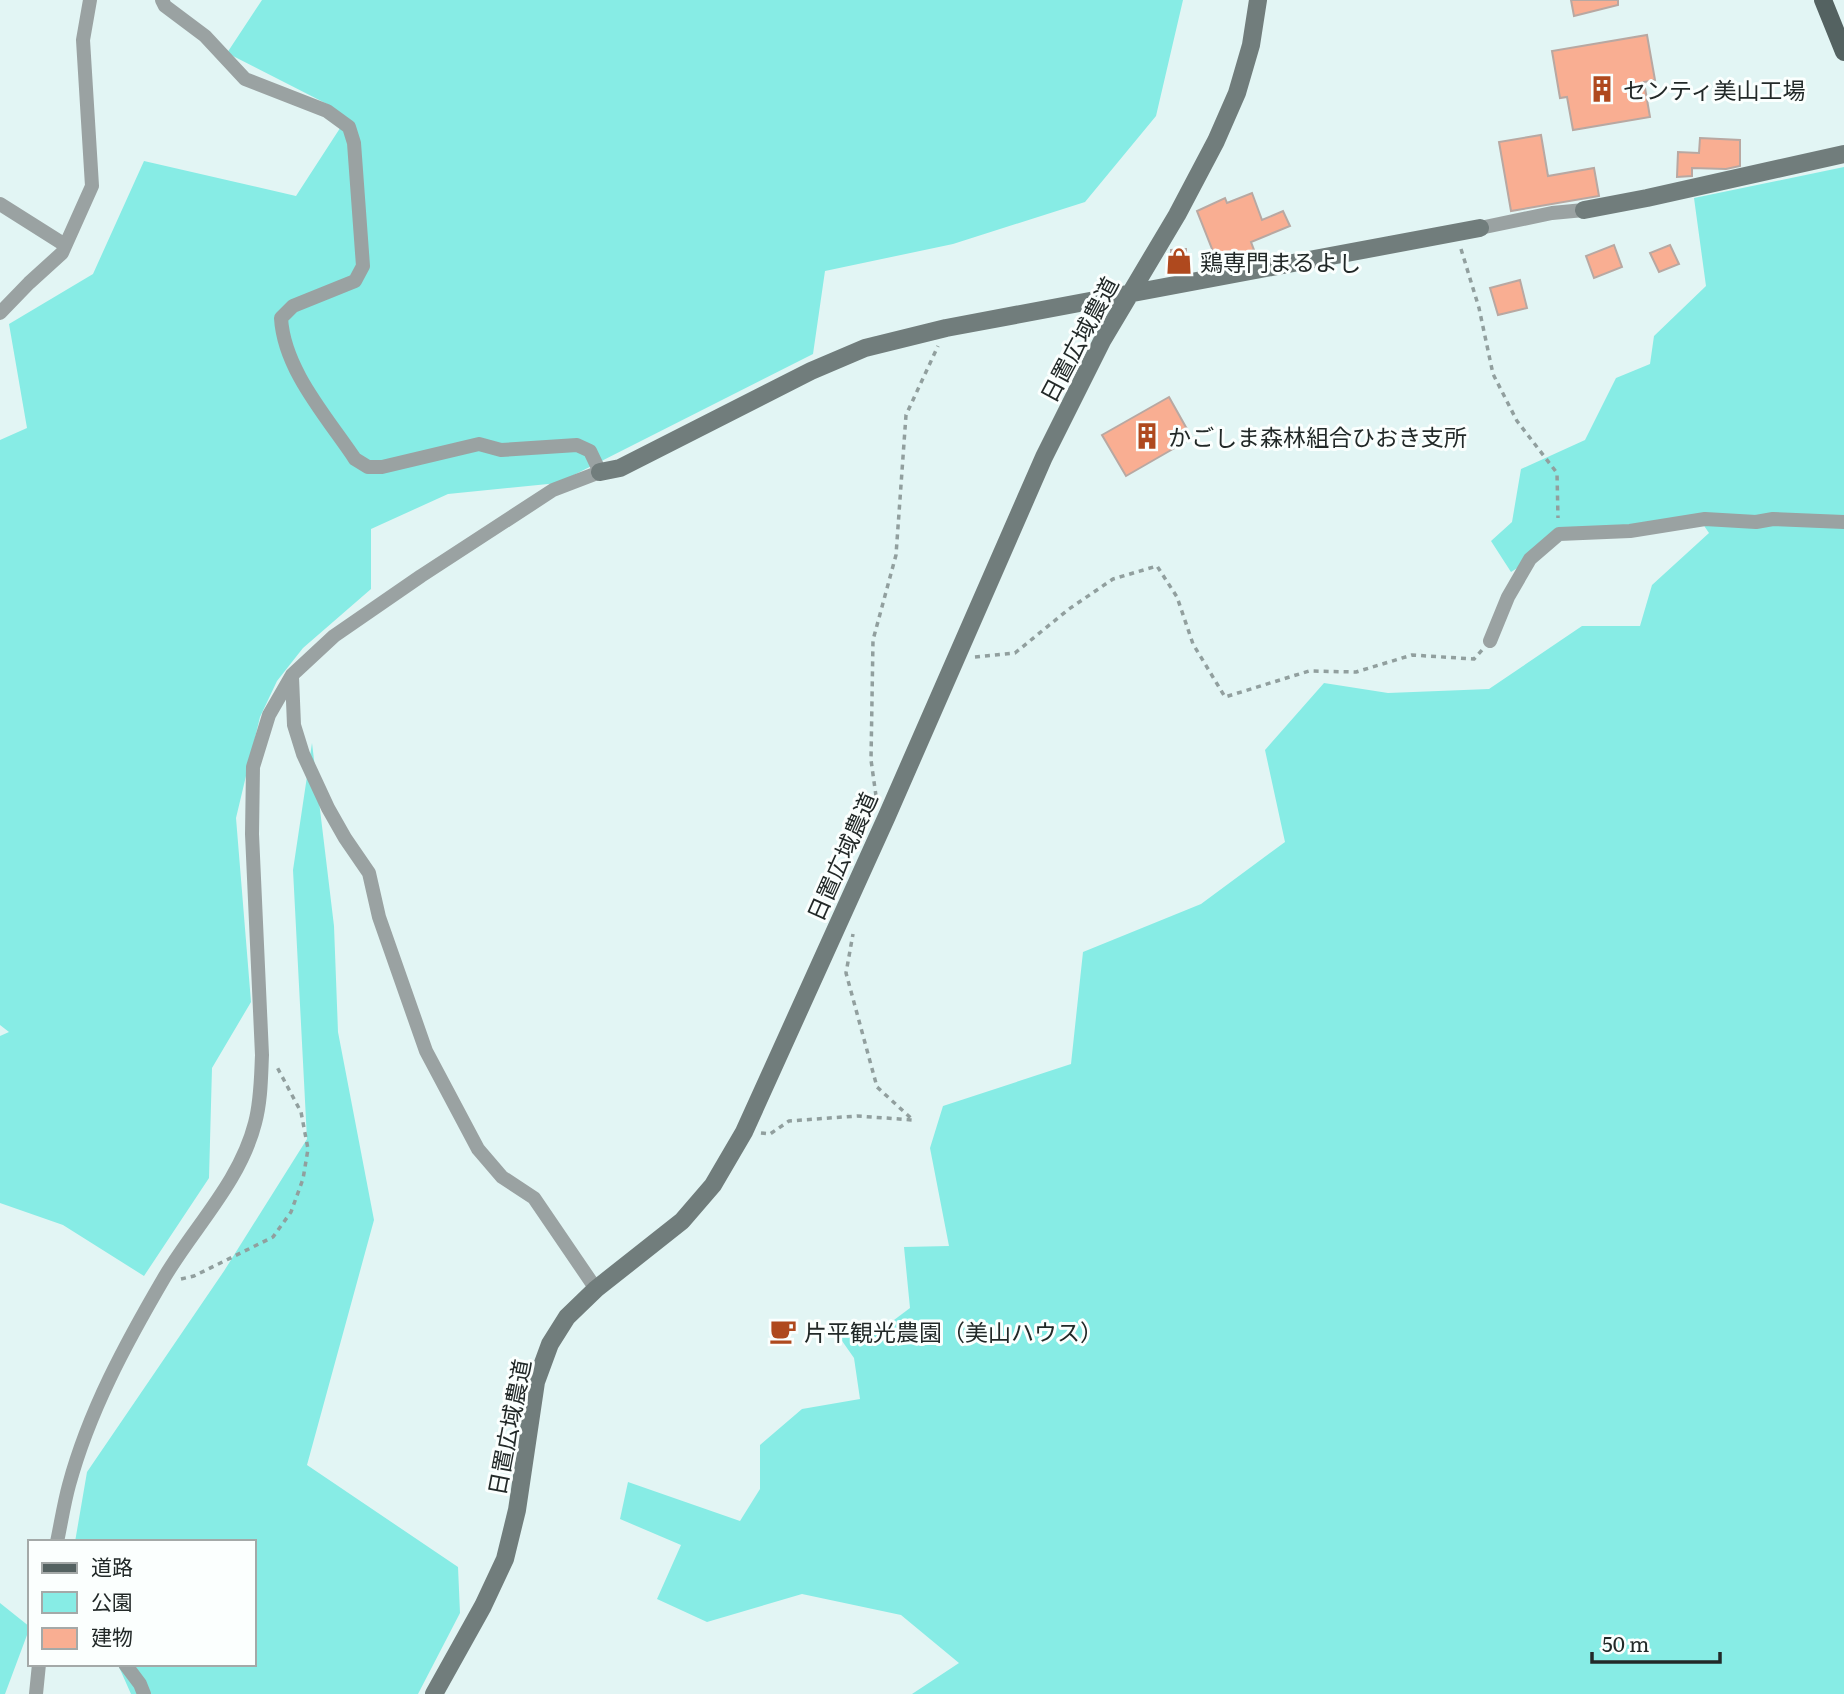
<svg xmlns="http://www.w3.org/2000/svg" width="1844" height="1694" viewBox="0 0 1844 1694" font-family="Literata,'Noto Sans JP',serif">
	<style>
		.green { fill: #87ece5 }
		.building { fill: #f9ae92; stroke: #b8a8a2; stroke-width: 2 }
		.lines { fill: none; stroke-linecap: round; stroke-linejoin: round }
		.path { stroke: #919f9e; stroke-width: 3.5; stroke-dasharray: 5 5; stroke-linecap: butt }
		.street { stroke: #9aa2a2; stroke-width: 14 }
		.secondary { stroke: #717d7c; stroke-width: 18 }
		.primary { stroke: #546261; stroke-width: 18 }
		.labels { text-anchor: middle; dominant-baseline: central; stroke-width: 6; stroke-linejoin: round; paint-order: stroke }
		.poi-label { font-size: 23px; fill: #222928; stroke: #fbfffe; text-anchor: start }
		.street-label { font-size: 23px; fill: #222928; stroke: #fbfffe }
	</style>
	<rect width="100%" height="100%" fill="#e2f5f4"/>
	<path class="green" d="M262,0H1183L1156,116L1085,202L953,244L825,271L813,354L558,483L448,494L371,529V589L303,648L277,681L260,717L236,818L251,1002L212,1068L209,1178L144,1276L63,1225L0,1203V1036L9,1032L0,1025V440L27,428L9,324L93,274L144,161L296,196L344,122L329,105L227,53Z
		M1844,167V1694H912L959,1663L901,1615L802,1594L707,1622L657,1599L681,1545L620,1519L628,1482L740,1521L760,1489V1445L802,1409L860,1399L854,1358L833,1328L866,1341L910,1308L904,1247L949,1246L930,1148L943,1106L1071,1064L1083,952L1201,904L1285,842L1265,750L1324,683L1388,693L1489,689L1582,626H1640L1652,585L1709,533L1696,514L1565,538L1511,572L1491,541L1512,522L1521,469L1585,440L1616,378L1650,364L1654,336L1706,286L1694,198Z
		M312,743L334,926L338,1032L374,1220L307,1465L458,1567L460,1613L418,1694H131L119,1667L55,1664H254V1542H75L87,1472L224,1271L307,1139L293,870Z
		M0,1603L30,1627L5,1694H0Z"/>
	<path class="building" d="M1571,0H1618V5L1574,16Z
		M1647,35L1655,80L1644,82L1650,117L1573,130L1567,97L1560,98L1552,51Z
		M1541,135L1548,176L1594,168L1599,196L1511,211L1499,142Z
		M1700,138L1740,140V166L1726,169L1692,168V176L1677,177L1678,152L1699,153Z
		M1252,193L1262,220L1283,211L1290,226L1251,242L1254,250L1218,264L1197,211L1225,198L1227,203Z
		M1614,245L1622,267L1594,278L1586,256Z
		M1670,245L1679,264L1659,272L1650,253Z
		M1186,249V271L1172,273L1171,250Z
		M1520,280L1527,308L1498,315L1490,288Z
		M1169,397L1192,438L1126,476L1102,435Z"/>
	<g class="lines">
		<path class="path" d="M1461,249L1479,308L1493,374L1517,421L1557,473L1558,518
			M975,657L1015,653L1069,609L1113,579L1157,566L1177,597L1193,644L1225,697L1309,671L1356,672L1412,655L1474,659L1482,650
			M876,796L871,760L873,640L896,555L906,415L938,346
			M761,1133L770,1134L789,1121L857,1116L913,1120L877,1087L846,973L853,934
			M181,1279L194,1276L273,1237L291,1212L303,1179L308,1149L301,1112L277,1067"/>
		<path class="street" d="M0,204L65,245
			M1480,228L1552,213L1584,210
			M0,313L29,283L62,253L92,186L83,40L90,0
			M1490,641L1508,597L1530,559L1559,534L1630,531L1705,519L1756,522L1773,519L1844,522
			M292,677L294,725L303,754L328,808L345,838L369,873L379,917L426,1051L478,1149L502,1177L534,1198L596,1289
			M57,1542C61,1523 64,1503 69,1485C89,1411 126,1343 164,1278C194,1227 240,1182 255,1123C261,1101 261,1077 262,1055L252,834L253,767L269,715L292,675L334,636L421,576L553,490L600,472L590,451L577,445L501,450L479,444L382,467H368L355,459C327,417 284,370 281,318L293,306L355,281L363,266L354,143L349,127L327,111L245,79L205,36L165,6L162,0
			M125,1664L140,1684L144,1694
			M36,1694L39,1664"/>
		<path class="secondary" d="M1584,210L1647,198L1844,154
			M600,472L620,468L811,371L865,348L946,328L1480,228
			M434,1694L483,1606L505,1559L517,1510L536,1382L550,1344L567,1317L596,1289L682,1221L713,1185L744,1132L887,816L1044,457L1102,341L1177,215L1216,141L1237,93L1251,45L1258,0"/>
		<path class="primary" d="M1823,0L1844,52"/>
	</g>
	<defs>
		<symbol id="building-bare" viewBox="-9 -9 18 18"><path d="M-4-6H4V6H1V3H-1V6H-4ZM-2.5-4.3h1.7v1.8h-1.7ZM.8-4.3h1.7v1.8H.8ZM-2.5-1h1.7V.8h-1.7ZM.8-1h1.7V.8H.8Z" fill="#af491e" stroke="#fbfffe" stroke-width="2.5" paint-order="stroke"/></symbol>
		<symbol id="shop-bare" viewBox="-9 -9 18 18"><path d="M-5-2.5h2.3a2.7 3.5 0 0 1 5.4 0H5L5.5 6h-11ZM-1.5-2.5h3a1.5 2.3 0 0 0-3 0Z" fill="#af491e" stroke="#fbfffe" stroke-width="2.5" paint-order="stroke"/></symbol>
		<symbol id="cafe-bare" viewBox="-9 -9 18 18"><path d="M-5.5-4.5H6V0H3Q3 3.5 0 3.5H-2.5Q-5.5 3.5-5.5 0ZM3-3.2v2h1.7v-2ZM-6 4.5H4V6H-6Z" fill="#af491e" stroke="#fbfffe" stroke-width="2.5" paint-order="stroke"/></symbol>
	</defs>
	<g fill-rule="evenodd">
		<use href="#building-bare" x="1583" y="70" width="38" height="38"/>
		<use href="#shop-bare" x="1160" y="242" width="38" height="38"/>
		<use href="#building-bare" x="1128" y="417" width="38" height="38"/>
		<use href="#cafe-bare" x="764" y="1312" width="38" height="38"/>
	</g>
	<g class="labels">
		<g class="poi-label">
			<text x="1623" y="89">センティ美山工場</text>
			<text x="1200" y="261">鶏専門まるよし</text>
			<text x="1168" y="436">かごしま森林組合ひおき支所</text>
			<text x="804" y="1331">片平観光農園（美山ハウス）</text>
		</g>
		<g class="street-label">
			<text transform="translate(1078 339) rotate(-62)">日置広域農道</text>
			<text transform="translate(841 856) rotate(-66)">日置広域農道</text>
			<text transform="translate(508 1427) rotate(-79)">日置広域農道</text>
		</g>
	</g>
	<rect x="28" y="1540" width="228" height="126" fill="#fbfffe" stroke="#a4a9a8" stroke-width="2"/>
	<rect x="42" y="1563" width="35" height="10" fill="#546261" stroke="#a4a9a8" stroke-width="2"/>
	<text x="91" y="1575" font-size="21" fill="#222928">道路</text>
	<rect x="42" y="1592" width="35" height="21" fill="#87ece5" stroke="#a4a9a8" stroke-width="2"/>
	<text x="91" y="1610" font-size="21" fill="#222928">公園</text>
	<rect x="42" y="1628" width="35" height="21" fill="#f9ae92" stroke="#a4a9a8" stroke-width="2"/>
	<text x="91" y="1645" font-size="21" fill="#222928">建物</text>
	<path d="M1592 1652v10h128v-10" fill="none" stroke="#222928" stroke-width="3.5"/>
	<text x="1602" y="1652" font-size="21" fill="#222928" stroke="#fbfffe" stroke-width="5" paint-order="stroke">50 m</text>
</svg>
